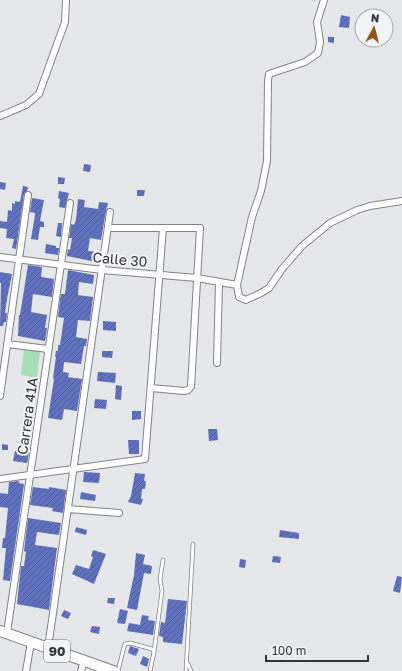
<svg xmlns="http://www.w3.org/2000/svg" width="402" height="671" viewBox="0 0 402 671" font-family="'Golos Text',sans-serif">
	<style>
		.park { fill: #a6dfb8 }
		.building { fill: url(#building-hatch) }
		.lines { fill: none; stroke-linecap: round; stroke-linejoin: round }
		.service-casing { stroke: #828285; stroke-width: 4.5 }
		.minor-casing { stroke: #828285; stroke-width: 8 }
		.trunk-casing { stroke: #828285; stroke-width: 12 }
		.service { stroke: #fff; stroke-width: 3 }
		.minor { stroke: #fff; stroke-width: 6 }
		.trunk { stroke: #fff; stroke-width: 10 }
		.labels { text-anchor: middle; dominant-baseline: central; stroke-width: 4; stroke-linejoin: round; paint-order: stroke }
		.shield { fill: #f3f4f7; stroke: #6c6d6e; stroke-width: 1 }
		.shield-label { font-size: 13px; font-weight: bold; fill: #323334 }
		.street-label { font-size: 14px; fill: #323334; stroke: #f3f4f7 }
	</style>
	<defs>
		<pattern id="building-hatch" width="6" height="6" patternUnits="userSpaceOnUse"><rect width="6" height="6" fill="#6071be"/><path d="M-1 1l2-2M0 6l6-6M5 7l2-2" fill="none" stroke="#505d9b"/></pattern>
	</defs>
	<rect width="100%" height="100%" fill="#e6e7ea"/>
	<path class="park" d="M24,349L40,351L37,378L21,375Z"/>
	<path class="building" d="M341,15L350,17L349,28L339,27Z
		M328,37H334V43L328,42Z
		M84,164L91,165L90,172L83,171Z
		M58,177L65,178L64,184H58Z
		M0,182L6,183L5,190L0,189Z
		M23,186L28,187L27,191L24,194L16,249L12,248L14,239L6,238L7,229L0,228V221L7,222L8,210L12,211V203L15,204V201L20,202Z
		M137,190H145L144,196H137Z
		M59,191L69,193L65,208L59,207L60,199L58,198Z
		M32,198L44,200L40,221L44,222V227H40L38,240L31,239L35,215V213L30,212Z
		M78,199L85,200L84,207L98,209L99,202L108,203L106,211L101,240L90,238L88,251L98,252L96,262L67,256L68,249L70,250L72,238H69L71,224L74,225L76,220Z
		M58,223H62L61,237L56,236Z
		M46,244L56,246V248H59L58,255L45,253Z
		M28,265L42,267L41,277L54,279L52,297L33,294L31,312L47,315L45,328H47L45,341L18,336L19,315H20Z
		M68,270L94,275L93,284L79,282L78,295L93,297L90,321L78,320L76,337L87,339L86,346H84L81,364L64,362L63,372L69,373L68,377L82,379L77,411L64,409L62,420L48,418L54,379L53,378L56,357H55L56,351H58V345H60L64,318L58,317L60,299L61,294H65Z
		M0,272L12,274L7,299L5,313H7L6,322H4L3,326H0L1,283H0Z
		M103,321L116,322V331L103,330Z
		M102,351H113L112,358L102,357Z
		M98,372L116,373L115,383L97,381Z
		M116,385L122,386L121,400L115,399Z
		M95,399L107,400L106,409L94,408Z
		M132,411H141V419L132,420Z
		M208,429H217L218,440L209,441Z
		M128,440H139V454H129Z
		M2,444L8,445V450H2Z
		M15,451L29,453L27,463L13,461Z
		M84,472L100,473L99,483L83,482Z
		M135,473L145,474L144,481H146L145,489H142L141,499H143L141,505L128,502L131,496Z
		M19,481V483L24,484L10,581L3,580L6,548H2L3,538H5L8,508L0,507V493L8,494L9,482Z
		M33,487L49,489V487L66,490L63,513L52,511L53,508L30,505Z
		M81,492L96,495L95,501L80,499Z
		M28,518L61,523L59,535L37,532L35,545L57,548L49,610L17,604L21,566H24L26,552L24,551Z
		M76,527L87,530L86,535L75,532Z
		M280,530L299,533V539L279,537Z
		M93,550L106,554L94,584L72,574L76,565L89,569L93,557L91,556Z
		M136,553L145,555L143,564L152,566L151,574L144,573L137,610L127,608L134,575Z
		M273,556L281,557L280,563L272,562Z
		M240,559L246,560L245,568L239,567Z
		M397,576L402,577L400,593L393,591Z
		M108,598H115L114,604L107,603Z
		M168,599L187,601L182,644L163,642V637L159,636L161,622L165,623Z
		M120,609L128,611L125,624L117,623Z
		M64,610L71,613L68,619L61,616Z
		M142,615L149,616L148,620L155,621L153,635L127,631L129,623L140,625Z
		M92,626L100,627L99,634L90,632Z
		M130,646L139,649L136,656L128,653Z
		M143,656L149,659L147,667L140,664Z"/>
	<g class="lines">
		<defs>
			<path id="service" d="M154,652L162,591L160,579L163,560
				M188,664L191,671
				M118,671L124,647L125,644L130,643L152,649L154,652L150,671
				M186,671L193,544"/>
			<path id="minor" d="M324,0L317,22L320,42L318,53L305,62L269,74L268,80L267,161L261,191L252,217L237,285L239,297L246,300L261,293L269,288L282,269L302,246L330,223L357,210L370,206L402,201
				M0,116L26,105L39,94L65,22L66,0
				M108,228H200L191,387L188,390L184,391L151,388
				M0,257L102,270L197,278L237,285
				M7,344L48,349
				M217,363L219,282
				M0,396L28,195
				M0,479L145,459L163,228
				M68,509L119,513
				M7,633L70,203
				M48,648L110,212
				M26,671L31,642
				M81,671L84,661"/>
			<path id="trunk" d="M0,631L113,671"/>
		</defs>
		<use href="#service" class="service-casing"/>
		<use href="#minor" class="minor-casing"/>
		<use href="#trunk" class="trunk-casing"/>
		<use href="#service" class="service"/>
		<use href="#minor" class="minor"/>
		<use href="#trunk" class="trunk"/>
	</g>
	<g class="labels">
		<rect class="shield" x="44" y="640" width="26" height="22" rx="3"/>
		<g class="shield-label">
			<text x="57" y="651">90</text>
		</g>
		<g class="street-label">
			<text transform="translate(120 259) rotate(5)">Calle 30</text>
			<text transform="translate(27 416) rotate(-82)">Carrera 41A</text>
		</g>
	</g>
	<g transform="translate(374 28) rotate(7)"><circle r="19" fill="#f3f4f7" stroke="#a6a7a9"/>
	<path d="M0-3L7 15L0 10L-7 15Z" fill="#935719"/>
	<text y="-6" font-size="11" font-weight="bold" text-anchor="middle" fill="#323334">N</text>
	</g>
	<path d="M266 655v6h102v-6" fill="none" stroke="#323334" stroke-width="2"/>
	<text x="272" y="655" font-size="12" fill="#323334" stroke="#f3f4f7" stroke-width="3" paint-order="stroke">100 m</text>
</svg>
